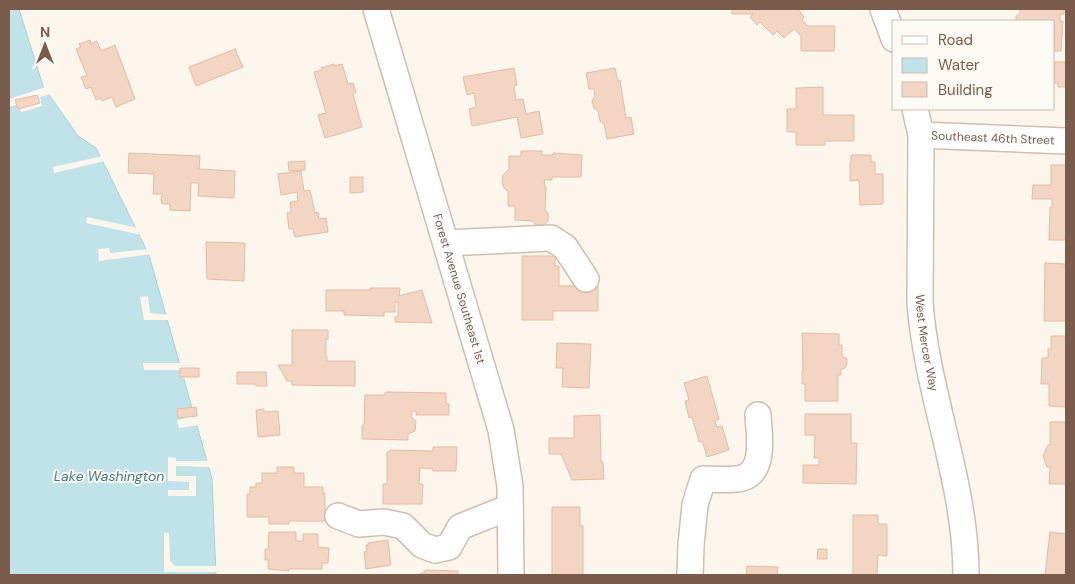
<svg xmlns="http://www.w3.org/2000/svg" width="1075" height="584" viewBox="0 0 1075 584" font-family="'DM Sans',sans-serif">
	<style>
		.water { fill: #bfe3e8; stroke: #a5d3da }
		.pier { fill: #fdf6ec }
		.building { fill: #f3d5c3; stroke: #e6bba3 }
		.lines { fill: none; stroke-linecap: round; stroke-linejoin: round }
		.minor-casing { stroke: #d1beb0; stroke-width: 28 }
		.minor { stroke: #fff; stroke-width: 25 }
		.labels { text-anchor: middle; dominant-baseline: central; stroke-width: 4; stroke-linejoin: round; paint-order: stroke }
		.street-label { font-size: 12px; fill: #7a5c4d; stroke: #fffaf3 }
		.water-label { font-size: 14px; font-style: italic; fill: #437c86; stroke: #fffaf3 }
	</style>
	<rect width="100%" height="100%" fill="#fdf6ec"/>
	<path class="water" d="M9,9H19L43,86L78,136L96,148L149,255L212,479L216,575H9Z"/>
	<path class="pier" d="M46,87L51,94L40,97L42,106L21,112L18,104L9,107V99Z
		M103,156L105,161L54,173L53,167Z
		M87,217L138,228L142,235L86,223Z
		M109,248L110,253L149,249L152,254L99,261L98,249Z
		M148,296L150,313L169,315L170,320H144L140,297Z
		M143,363H182L187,379H183L182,370H144Z
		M195,409L200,425L179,428L177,420L184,419L183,410Z
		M168,457L176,458V461H210L212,467L176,466V476H196V496H168V490H189V482L168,481Z
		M164,533H169L170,561L175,566H218L219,572H164Z"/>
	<path class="building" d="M732,9H798L804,17L802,20L808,26H835L834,51H801V36L794,29L784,38L777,31L773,35L760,22L757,25L750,17L753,14H732Z
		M1020,9H1064V14H1060V21H1063L1061,51H1054V21H1016V16L1020,13Z
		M90,40L91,44L97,41L101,51L115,45L135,99L116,107L112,97L102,101L101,98L96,100L91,87L86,89L81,77L87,76L76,49L81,47L79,44Z
		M235,49L243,67L196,86L189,67Z
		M1054,62H1066V87H1058V83H1054Z
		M334,64V66L342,64L348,84L353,83L356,92L353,94L362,127L325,138L318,115L326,113L314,72L322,70L321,68Z
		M514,68L517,85L514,86L516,100L523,99L526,114L539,111L543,134L521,138L517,117L472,126L469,109L476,107L474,93L467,95L463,77Z
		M615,68L618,81L620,80L626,118L631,117L634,134L607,139L604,124L600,121L598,111L594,108L592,101L595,96L594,89H589L586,73Z
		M823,87V115H854V141H825V145H796V132H787V109H796V88Z
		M37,95L40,103L18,109L15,100Z
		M521,151H542V155H553V153L582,155L581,177H552V180H544L545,187H546L545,210L548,213V221L544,225H536L532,221L515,220V206H508V192L504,188L502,183L503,175L509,169V156H521Z
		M129,153L200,156L199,169L235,171L234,198L198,196L199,183H191L190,211L170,210V204H162L161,200L162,195L163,194H153L154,174L128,173Z
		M851,155H871V162H875V174H883V204L860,205L859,180L850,181V162H851Z
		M305,161V170L289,171L288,162Z
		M1051,165H1066V240H1049L1050,207H1052V199H1032L1033,185H1051Z
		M301,171L304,191L310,190L315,213L318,212L319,219L326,218L328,232L295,237L293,229H289L287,213L291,212L290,202L298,201L297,192L281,195L278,174Z
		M350,177H363V192L350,193Z
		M206,242L245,243L244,281L207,279Z
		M522,256H555V266H559V286H598V311H553V320H522Z
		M1045,263L1066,264V321H1044Z
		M370,288H400L399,296L422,290L432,323L395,322V317H398V302H395V312H384V316L344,315V311H326V290H370Z
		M292,330H328V339H326V356H327V361H355V386L292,385V381H287L278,365H292Z
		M802,333L839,334V345H842V356L847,359V365L844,369H841V375H838V401H805V384H802V370H803Z
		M1051,336H1066V407L1049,406V384H1041L1042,358H1048V349H1051Z
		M557,343L591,344L589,388L562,387L563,368H556Z
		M180,368H199V377H180Z
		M237,372H266L267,386H256V384H237Z
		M707,376L719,419L715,421L717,427L722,426L729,450L707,457L702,441L699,442L692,417L689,418L685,401L689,400L684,383Z
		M386,392L446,393V404H449V415H416V411H412V418L416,421L415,431L408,434V440L362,439V426L364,424L365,395H384Z
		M196,407L197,416L178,418L177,409Z
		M264,409V412L278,411L280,435L258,437L256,410Z
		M805,414H851V443H857L856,484L803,483V465H819V458H814L815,435H805Z
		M600,415L601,462H603L604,479L572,480L561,454H549V438H574V416Z
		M1050,422H1066V484H1049L1050,467H1047L1043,456L1048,445H1050Z
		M433,447H457L456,471H433V469L420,468L419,482L420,484H423L422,504H383V484H387V452H390V450L433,451Z
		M277,467H294V473H304V487H323V493H325V521H289V524H269V517H247V494H250V487H256V483H262V473H277Z
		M552,507H580V526H583V575H552Z
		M853,515H878V524H887V556L878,555L877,575H853Z
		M269,532H296V541H303V534H318V547L329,548L328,563H322V569H289V571L268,569V560H265V549H268Z
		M1050,532L1066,534V575H1045Z
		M388,540L391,565L366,569L364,552L367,551L366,545H368V543Z
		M818,549H827V559H817Z
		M747,566L778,567L777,575H746Z
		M425,570L458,571V575H417L425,572Z"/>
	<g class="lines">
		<defs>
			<g id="minor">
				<path id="s1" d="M376,9L501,430L510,486L511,575"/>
				<path d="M883,9L894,39"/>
				<path id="s2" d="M915,109L921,135L920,303C927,395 966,482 966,575"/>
				<path id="s3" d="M921,135L1066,141"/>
				<path d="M446,243L551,238L565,247L586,279"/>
				<path d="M338,516L359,524L384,522L403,526L422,545L435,550L449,547L460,527L510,507"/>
				<path d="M690,575L691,545L695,505L703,479C713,479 732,481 742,478C766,471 759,434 758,415"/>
			</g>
		</defs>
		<use href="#minor" class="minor-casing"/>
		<use href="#minor" class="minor"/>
	</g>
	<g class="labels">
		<g class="street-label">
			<text stroke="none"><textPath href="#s3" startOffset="72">Southeast 46th Street</textPath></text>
			<text stroke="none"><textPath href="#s1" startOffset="292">Forest Avenue Southeast 1st</textPath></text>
			<text stroke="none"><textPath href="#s2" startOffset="235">West Mercer Way</textPath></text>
		</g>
		<g class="water-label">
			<text x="109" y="476">Lake Washington</text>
		</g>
	</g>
	<rect width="1075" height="584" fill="none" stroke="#7a5c4d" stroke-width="20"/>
	<rect x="892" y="20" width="162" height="90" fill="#fffaf3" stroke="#cabbb1"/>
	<rect x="902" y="36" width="25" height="8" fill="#ffffff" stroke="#cabbb1"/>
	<text x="938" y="45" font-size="15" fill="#7a5c4d">Road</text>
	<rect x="902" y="58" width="25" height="15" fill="#bfe3e8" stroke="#cabbb1"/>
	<text x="938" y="70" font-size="15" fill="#7a5c4d">Water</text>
	<rect x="902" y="82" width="25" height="15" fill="#f3d5c3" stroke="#cabbb1"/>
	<text x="938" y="95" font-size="15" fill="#7a5c4d">Building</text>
	<g transform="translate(45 45)" stroke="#fffaf3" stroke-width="4" paint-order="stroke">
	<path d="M0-4L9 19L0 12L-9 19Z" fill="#7a5c4d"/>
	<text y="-8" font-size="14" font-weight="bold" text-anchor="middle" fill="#7a5c4d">N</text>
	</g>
</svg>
